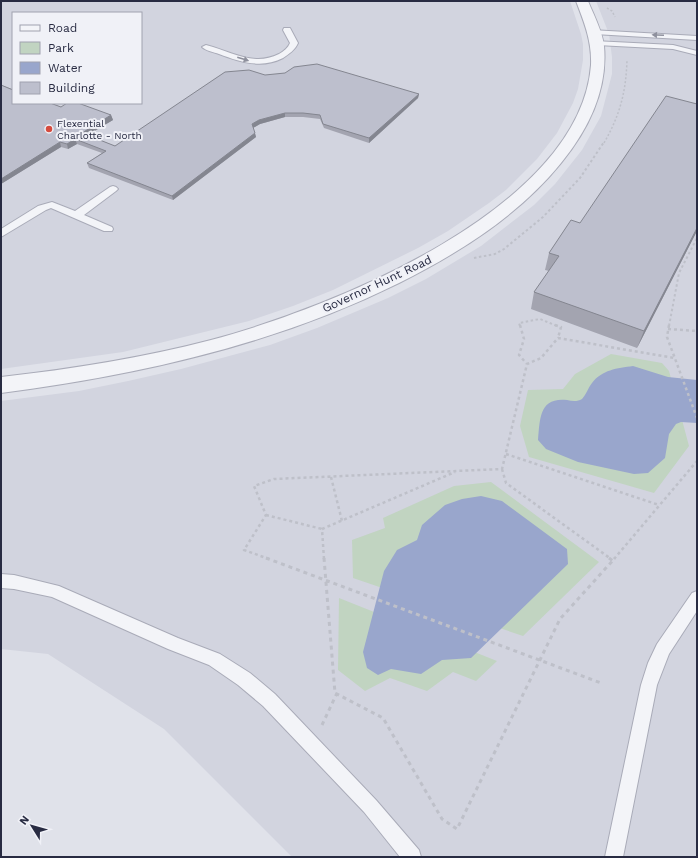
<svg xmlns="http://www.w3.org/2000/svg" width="698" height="858" viewBox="0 0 698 858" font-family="'Work Sans',sans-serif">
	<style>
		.built { fill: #d2d4df; fill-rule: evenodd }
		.green { fill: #c1d4c1 }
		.water { fill: #99a6cc }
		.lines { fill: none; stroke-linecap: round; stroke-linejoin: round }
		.service-casing { stroke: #a9abb8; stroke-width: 2 }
		.tertiary-casing { stroke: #a9abb8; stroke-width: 2 }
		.path-far3 { stroke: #bec0c9; stroke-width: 1.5; stroke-dasharray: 2 2; stroke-linecap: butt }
		.path-far2 { stroke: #bec0c9; stroke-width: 2; stroke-dasharray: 2.5 2.5; stroke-linecap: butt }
		.path-far1 { stroke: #bec0c9; stroke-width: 2.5; stroke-dasharray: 3 3; stroke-linecap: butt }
		.path { stroke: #bec0c9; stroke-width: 3; stroke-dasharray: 4 4; stroke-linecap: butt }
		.service { fill: #f3f4f8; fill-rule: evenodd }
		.tertiary { fill: #f3f4f8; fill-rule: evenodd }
		.wall { fill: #a3a4b0 }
		.shaded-wall { fill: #848690 }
		.building { fill: #bdbfcd; stroke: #848690 }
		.oneway { fill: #8e909d }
		.poi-dot { fill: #d64b3e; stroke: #f0f1f7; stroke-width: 1.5 }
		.labels { text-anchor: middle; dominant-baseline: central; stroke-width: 4; stroke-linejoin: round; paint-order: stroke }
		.far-poi-label { font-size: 10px; fill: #282b42; stroke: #f0f1f7; text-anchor: start }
		.street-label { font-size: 12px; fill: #282b42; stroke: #f0f1f7 }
	</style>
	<rect width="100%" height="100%" fill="#e0e2ea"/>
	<path class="built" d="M1,1H570L581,34L583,44V60L578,89L573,103L557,133L537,159L506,190L489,203L448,231L418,248L333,290L293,306L249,321L123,352L1,369ZM13,13H141V103H13Z
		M596,1H697V857H292L164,729L48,654L1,649V401L79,391L128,381L181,369L270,345L317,328L388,298L426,279L481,246L534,205L555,184L582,150L601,116L612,74V57L609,34Z"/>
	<path class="green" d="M611,354L662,363L669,371L689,446L654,493L529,457L520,426L528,390L563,389L575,374Z
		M491,482L599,562L523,636L353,578L352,540L385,528L383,518L454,486Z
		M339,598L497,661L476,681L453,672L427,691L390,678L365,691L338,670Z"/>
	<path class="water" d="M633,366L668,377L697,380V423L681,422L676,424L669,434L665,458L648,473L634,474L578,462L546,449L538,440C540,419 539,397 567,400C572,401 577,402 582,399C586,395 588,388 592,383C602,370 617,368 633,366Z
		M481,496L502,501L567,549L568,564L471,658L442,660L421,674L391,669L378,675L367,668L363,652L384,571L397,550L417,540L422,525L445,505L462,499Z"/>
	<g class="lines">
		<defs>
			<path id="service" d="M284,28H290L298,43C295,50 289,54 283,58C262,69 240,62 219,54C214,52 206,51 202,47L206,45C230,51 254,67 279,54C284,51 288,48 290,43L283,30Z
				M591,30L697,36V40L594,34L590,32Z
				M594,41L673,45L697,51V55L673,49L597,45H594Z
				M113,186L116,187L118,189L116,191L84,215L112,227L113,229L112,231H104L51,208L46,210L1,237V229L38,206L52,202L75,211L110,187Z
				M1,574L14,575L59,586L178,638L220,654L250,673L275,694L376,800L419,850L421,857H400L364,812L263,706L238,685L209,665L168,649L52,597L14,589L1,588Z
				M697,591V611L669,654L657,685L623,857H605L641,685L648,663L657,644L692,593Z"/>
			<path id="tertiary" d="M576,1H588C594,16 602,30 604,46C608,90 588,130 561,163C518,216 459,253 399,283C274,345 139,375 1,393V377C72,369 142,358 211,340C331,308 580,209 591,65C592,41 584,22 576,1Z"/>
		</defs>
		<use href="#service" class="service-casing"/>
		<use href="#tertiary" class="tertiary-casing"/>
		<path class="path-far3" d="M607,8L612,11L615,17
			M604,143C620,115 626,92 627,60"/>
		<path class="path-far2" d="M474,258L495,254L504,249L543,217L580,178L604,142
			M520,326L519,323L540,319L557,326
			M669,326L679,273L697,238"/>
		<path class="path-far1" d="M520,325L524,339L519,355L527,364
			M555,325L561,327L558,338
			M669,325L667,337L697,418
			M668,329L697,331
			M506,454L659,505
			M502,469L506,483L611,559
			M331,477L342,521
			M266,515L322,529
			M269,559L244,550L266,515L254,486L274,479L502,469L527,364L541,358L558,338L674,358
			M324,559L322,529L455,472
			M614,559L697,461"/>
		<path class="path" d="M266,558L601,683
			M324,558L335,693L383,718L442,819L457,829L560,619L615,558
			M609,558L613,561
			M322,725L337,693"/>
		<use href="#service" class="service"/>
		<use href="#tertiary" class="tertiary"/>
	</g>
	<path class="wall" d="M265,75L419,94L418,98L369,143L324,128L320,119L303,117H285L260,124L253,128L256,137L173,200L89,168L87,163L102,153L77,144L68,149L61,147L1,184V85L61,107L111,115L113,120L87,135L115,146Z
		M580,223L697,231L637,348L531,309L534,292L549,271L545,270L549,253Z"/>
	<path class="shaded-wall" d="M419,94L418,98L369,143V138Z
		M285,113V117L260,124L253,128L252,124L259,120Z
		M111,115L113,120L83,138L82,133Z
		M255,133L256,137L173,200L172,196Z
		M75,139L77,144L68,149L67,144Z
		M60,142L61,147L1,184V179Z
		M697,228V231L637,348L644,331Z"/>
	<path class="building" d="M317,64L419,94L369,138L323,124L320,115L303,113H285L259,120L252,124L255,133L172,196L87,163L106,151L75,139L67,144L60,142L1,179V85L13,90V103H50L61,107L67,103H78L111,115L82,133L115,146L225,72L249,70L265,75L285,73L294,67Z
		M666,96L697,104V228L644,331L534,292L559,256L549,253L571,220L580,223Z"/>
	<defs><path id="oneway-solid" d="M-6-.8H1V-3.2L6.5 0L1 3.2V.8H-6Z"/></defs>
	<g class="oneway">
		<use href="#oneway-solid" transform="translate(658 35) rotate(-177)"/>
		<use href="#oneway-solid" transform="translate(243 59) rotate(17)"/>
	</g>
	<circle class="poi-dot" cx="49" cy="129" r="4"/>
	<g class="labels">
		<g class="far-poi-label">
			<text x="57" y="123">Flexential<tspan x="57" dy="12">Charlotte - North</tspan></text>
		</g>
		<g class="street-label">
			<text transform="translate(377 284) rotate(-25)">Governor Hunt Road</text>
		</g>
	</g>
	<rect width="698" height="858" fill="none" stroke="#282b42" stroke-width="4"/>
	<rect x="12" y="12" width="130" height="92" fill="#f0f1f7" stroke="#a0a2af"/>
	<rect x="20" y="25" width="20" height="6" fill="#f3f4f8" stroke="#a0a2af"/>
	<text x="48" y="32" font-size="12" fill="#282b42">Road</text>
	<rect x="20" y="42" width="20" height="12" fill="#c1d4c1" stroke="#a0a2af"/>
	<text x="48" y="52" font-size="12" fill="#282b42">Park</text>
	<rect x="20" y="62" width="20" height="12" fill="#99a6cc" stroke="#a0a2af"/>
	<text x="48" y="72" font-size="12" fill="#282b42">Water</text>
	<rect x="20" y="82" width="20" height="12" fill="#bdbfcd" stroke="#a0a2af"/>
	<text x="48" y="92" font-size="12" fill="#282b42">Building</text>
	<g transform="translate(32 826) rotate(307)" stroke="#f0f1f7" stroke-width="3" paint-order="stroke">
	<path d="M0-3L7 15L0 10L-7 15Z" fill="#282b42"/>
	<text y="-6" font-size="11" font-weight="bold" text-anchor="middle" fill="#282b42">N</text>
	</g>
</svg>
